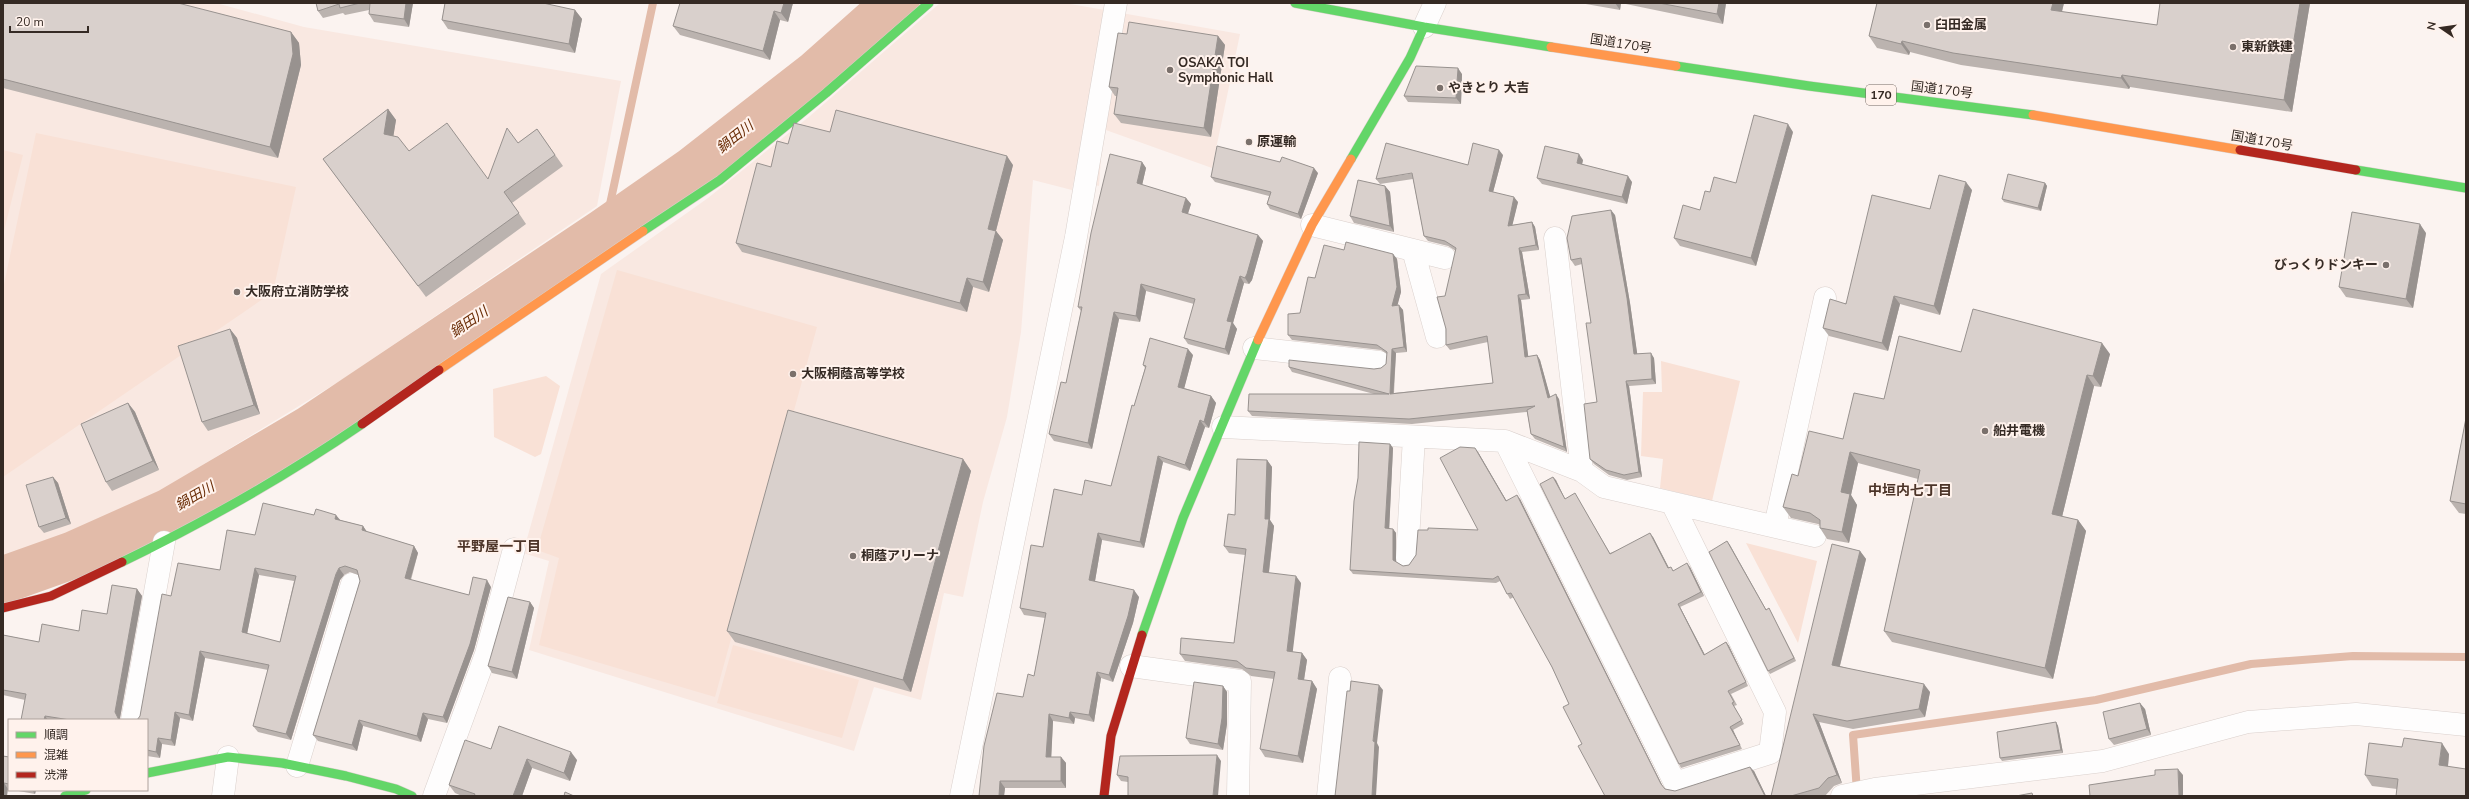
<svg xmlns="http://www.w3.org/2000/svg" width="2469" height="799" viewBox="0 0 2469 799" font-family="'Nunito Sans','Noto Sans JP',sans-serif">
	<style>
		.built { fill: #f9e8e1 }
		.green { fill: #f9e1d6 }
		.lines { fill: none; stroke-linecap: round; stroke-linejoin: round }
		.stream { stroke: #e2bba9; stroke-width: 8 }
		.river { stroke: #e2bba9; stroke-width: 47 }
		.street-casing { stroke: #dad0cc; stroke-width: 23 }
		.fast-casing { stroke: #dad0cc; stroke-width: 10 }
		.slow-casing { stroke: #dad0cc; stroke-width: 10 }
		.jam-casing { stroke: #dad0cc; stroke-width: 10 }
		.street { stroke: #fefdfd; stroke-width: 22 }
		.fast { stroke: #63d668; stroke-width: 9 }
		.slow { stroke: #ff974d; stroke-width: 9 }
		.jam { stroke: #b3261e; stroke-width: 9 }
		.wall { fill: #bbb3af; fill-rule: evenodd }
		.shaded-wall { fill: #98928f }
		.building { fill: #d9d0cc; stroke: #98928f; fill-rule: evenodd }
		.poi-dot { fill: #7a706b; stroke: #fff2ec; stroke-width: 1.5 }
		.labels { text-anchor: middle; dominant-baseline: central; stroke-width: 4; stroke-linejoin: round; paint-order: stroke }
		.shield { fill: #fff2ec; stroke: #726660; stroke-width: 1 }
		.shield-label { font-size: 12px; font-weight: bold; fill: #352a24 }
		.poi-label { font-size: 13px; font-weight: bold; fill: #352a24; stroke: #fff2ec; text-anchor: start }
		.street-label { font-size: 13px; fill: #352a24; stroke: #fff2ec }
		.water-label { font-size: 14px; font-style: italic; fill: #692b04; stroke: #fff2ec }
		.neighbourhood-label { font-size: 14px; font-weight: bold; fill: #4c3428; stroke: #fff2ec }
	</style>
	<rect width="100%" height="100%" fill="#fbf3f0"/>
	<path class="built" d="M3,3H216L304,27L621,81L597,206L343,379L74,544L3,570Z
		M940,3H1065L1240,34L1212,168L1103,129L1099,186L1074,179L1072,190L1033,180L1021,332L1007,417L983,502L963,597L944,593L921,700L874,687L854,751L529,650L549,561L523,553L601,274L708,198L810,116Z"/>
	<path class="green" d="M36,133L296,187L273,292L3,477V289Z
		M3,150L23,155L3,235Z
		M617,270L817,327L715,697L539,645L559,558L537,550Z
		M1661,361L1740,381L1712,501L1660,488L1663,459L1641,456L1643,392H1662Z
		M546,376L560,386L541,454L535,457L494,437L493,389Z
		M1746,543L1817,561L1798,643Z
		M733,645L859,680L842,738L717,703Z"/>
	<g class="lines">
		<path class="stream" d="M604,232L653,3
			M1857,792L1853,735L2096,700L2251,664L2353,656L2466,657"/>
		<path class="river" d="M3,580L73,555L169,512L310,429L604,232L693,170L816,74L896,3"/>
		<defs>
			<path id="street" d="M1424,27L1435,3
				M1312,225L1445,258
				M1555,238L1582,471
				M1413,250L1437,337
				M1254,348L1379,362
				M1223,427L1505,441L1582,471L1604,487L1815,536
				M1505,441L1675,783L1770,753L1775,712L1672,503
				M1775,526L1825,298
				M1407,558L1414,437
				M1131,666L1240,681L1238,796
				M132,720L164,542
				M297,766L352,584
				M223,796L228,757
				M434,796L486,654L514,549
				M961,796L1076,237L1116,3
				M1328,796L1340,678
				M1842,796L1875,789L2103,761L2248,722L2356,714L2466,725"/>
			<path id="fast" d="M1295,3L1424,27L1551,47
				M1676,66L1809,86L2033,115
				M1351,159L1410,58L1424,27
				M2356,170L2466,188
				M643,231L720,180L826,93L929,3
				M122,562C205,522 286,476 362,424
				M1142,635L1183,518L1258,340
				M147,773L228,757L282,763L346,776L396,789L412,796
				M65,796L86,790"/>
			<path id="slow" d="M1551,47L1676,66
				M2033,115L2240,150
				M1258,340L1312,225L1351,159
				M439,370L643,231"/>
			<path id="jam" d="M2240,150L2356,170
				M362,424L439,370
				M3,608L51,596L122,562
				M1104,796L1111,736L1142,635"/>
		</defs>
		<use href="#street" class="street-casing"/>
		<use href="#fast" class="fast-casing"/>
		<use href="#slow" class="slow-casing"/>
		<use href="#jam" class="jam-casing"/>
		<use href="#street" class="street"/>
		<use href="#fast" class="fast"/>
		<use href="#slow" class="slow"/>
		<use href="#jam" class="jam"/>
	</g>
	<path class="wall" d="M3,3L291,32L299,43L301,65L278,158L3,88Z
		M316,3H413L409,27L374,22L369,14V10L345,15L343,13L323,18L318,11Z
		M445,3H551L550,5L575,10L582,19L575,53L448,29L442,20Z
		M793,3L788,22L780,20L770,60L680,35L673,26Z
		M1580,3H1726L1723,24L1621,3L1620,10Z
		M1877,3H2064L2062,12L2157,25L2310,3L2292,112L2130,87L2129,89L1961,65L1910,52L1909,55L1877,48L1869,36Z
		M1127,34L1218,36L1225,45L1211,137L1121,123L1114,114L1117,96H1115L1109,87Z
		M1462,74L1461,104L1408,102L1404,96Z
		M388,109L396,120L393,136L409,151L488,179L518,143L537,129L563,166L512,203L526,224L426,297L323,159Z
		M830,132L1013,165L996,231L1003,240L989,292L973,287L967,312L742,252L736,243L788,144Z
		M1793,132L1756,266L1680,246L1674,238L1700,210L1710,192L1736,183Z
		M1503,155L1493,192L1518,202L1512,225L1532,222L1535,227L1539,250L1522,252L1530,299L1521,300L1528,357L1537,355L1540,360L1550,397L1559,399L1567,452L1535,439L1531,434L1527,412L1412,424L1252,416L1248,411L1374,394L1292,372L1289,367L1374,369L1381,368L1386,364L1387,354L1381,350L1292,340L1288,335L1300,313L1315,278L1344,250L1393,254L1397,259L1401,292L1397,305L1403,310L1407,352L1396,353L1394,393L1493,383L1488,342L1450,350L1446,345L1445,296L1456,251L1448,246L1428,241L1424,236L1413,179L1380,184L1376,179L1468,165Z
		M1583,160L1582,164L1632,182L1627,204L1542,184L1537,178Z
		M1142,162L1146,168L1142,185L1186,198L1191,204L1188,214L1258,235L1263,241L1252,280L1249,284L1244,283L1233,323L1237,329L1229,355L1188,344L1184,338L1194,304L1146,291L1140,322L1119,319L1092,449L1054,441L1049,434L1066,383L1081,311L1078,307Z
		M1318,173L1301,219L1270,209L1267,204L1269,196L1215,182L1211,177Z
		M2045,183L2047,186L2041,211L2004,202L2002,199Z
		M1385,186L1390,192L1394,232L1354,223L1350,216Z
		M1972,190L1940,315L1900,304L1888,351L1829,336L1823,328L1930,209Z
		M1615,215L1630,303L1637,354L1654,358L1656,384L1629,386L1642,477L1627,480L1609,475L1594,464L1590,459L1597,402L1591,323L1582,264L1575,266L1571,260Z
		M2426,233L2413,308L2346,297L2339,287Z
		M230,329L237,338L260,414L208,431L202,422Z
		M1961,352L2110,354L2101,387L2094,386L2062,517L2078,520L2086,531L2053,679L1892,642L1884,631L1918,479L1858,463L1851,495L1857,505L1849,543L1827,539L1820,528V525L1818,524L1791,518L1783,507L1798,476L1843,439L1884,399Z
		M1193,355L1184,388L1211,396L1216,403L1209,428L1205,427L1190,471L1163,462L1144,548L1102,540L1095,581L1139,597L1133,623L1113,682L1101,678L1094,722L1075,718L1074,724L1053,721L1051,757H1061L1066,763V788H1005L1004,796H979L1023,697L1034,676L1045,618L1024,615L1020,608L1043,547L1082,495L1111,486L1145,368L1143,365Z
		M128,403L135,412L159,470L112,491L106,482Z
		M2466,418V514L2459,513L2450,501Z
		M1390,444L1393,448L1389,529H1393L1396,533V562L1403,566L1409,565L1416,555L1428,530H1478V452L1506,500L1520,499L1663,787L1665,789L1675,791L1754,771L1766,796H1605L1582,744L1569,704L1552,667L1514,597L1510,599L1500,581L1496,583L1353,574L1350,570L1358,478Z
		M963,459L971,471L911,692L735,642L727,631Z
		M1267,460L1272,467L1270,520L1274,526L1269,573L1301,583L1292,652L1302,653L1307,660L1304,680L1312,681L1317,689L1303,763L1265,757L1260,749L1274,679L1251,676L1242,669L1185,661L1180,654L1234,643L1245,555L1229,553L1224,546L1235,515Z
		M53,477L58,483L71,524L44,533L39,527Z
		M1553,477L1565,499L1577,497L1610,553L1653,537L1669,568L1674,571L1690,567L1704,596L1680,607L1705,655L1726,642L1729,646L1748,686L1731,694L1737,705L1734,706L1744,724L1733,730L1742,749L1681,768L1679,764Z
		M314,515L340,520L363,526L367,532L414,546L418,553L411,580L469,595L491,587L474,650L447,723L428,719L421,742L363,726L357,751L318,741L313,735L360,581L358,575L350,572L344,575L340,580L291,740L258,732L253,726L268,670L205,658L193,721L180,718L175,746L162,744L160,758L147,756V720L140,716L171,596L220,570L255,535ZM259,575L294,581L280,642L247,634Z
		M1727,541L1766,610L1769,608L1771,612L1796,661L1770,674L1768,671Z
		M1860,551L1866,559L1840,666L1930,692L1925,717L1853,729L1819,722L1842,783L1834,786L1825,796H1771Z
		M137,589L142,596L120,718V720H21L25,700L3,695V635L39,642L79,631L107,614Z
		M530,602L534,608L517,679L492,673L488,666Z
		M1223,686L1227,692V724L1223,750L1190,744L1186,738Z
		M2145,709L2151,735L2114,745L2109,739Z
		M2056,722L2058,726L2063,753L2002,761L2000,758Z
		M491,749L577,760L570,781L532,768L522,796H462L455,793L449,785Z
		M2449,754L2448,767L2397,789L2372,786L2365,775Z
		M3,756L9,757V789H8L3,796Z
		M1221,761L1128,782L1121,781L1117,775Z
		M13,790H36L35,794Z"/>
	<path class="shaded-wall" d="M406,3H413L409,27L404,19Z
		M543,3H551L549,13Z
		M784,3H793L788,22L781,13Z
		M1615,3H1621L1620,10Z
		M1719,3H1726L1723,24L1717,14Z
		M2053,3H2064L2059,22L2051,10Z
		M2300,3H2310L2292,112L2284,100Z
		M575,10L582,19L575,53L569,44Z
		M774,11L780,20L770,60L763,51Z
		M291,32L299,43L301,65L278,158L270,147Z
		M1218,36L1225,45L1211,137L1204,128Z
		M1902,41L1910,52L1909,55L1901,44Z
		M1458,68L1462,74L1461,104L1456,98Z
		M2122,75L2130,87L2129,89L2121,78Z
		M388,109L396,120L392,145L384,134Z
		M1788,124L1793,132L1756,266L1751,258Z
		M1499,150L1503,155L1492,196L1489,191Z
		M1579,154L1583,160L1581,169L1577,163Z
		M1007,156L1013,165L994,238L988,229Z
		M1142,162L1146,168L1141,190L1137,183Z
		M1314,168L1318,173L1301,219L1298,214Z
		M1628,176L1632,182L1627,204L1622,197Z
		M1966,182L1972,190L1940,315L1934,306Z
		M2045,183L2047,186L2041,211L2038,208Z
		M1385,186L1390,192L1394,232L1390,226Z
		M1514,197L1518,202L1511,231L1508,226Z
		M1186,198L1191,204L1186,219L1182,212Z
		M1611,210L1615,215L1630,303L1638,359L1634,354Z
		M1532,222L1535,227L1539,250L1536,245Z
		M2420,224L2426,233L2413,308L2406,299Z
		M996,231L1003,240L989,292L983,282Z
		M1258,235L1263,241L1252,280L1249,284L1245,278Z
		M1519,248L1522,252L1530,299L1526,294Z
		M1393,254L1397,259L1401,292L1396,311L1392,306Z
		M1240,276L1244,283L1233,323L1237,329L1229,355L1225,349L1227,321Z
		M967,278L973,287L967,312L960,303Z
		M1141,284L1146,291L1140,322L1136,316Z
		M1518,295L1521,300L1529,362L1525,357Z
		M1894,296L1900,304L1888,351L1882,343Z
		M1399,305L1403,310L1407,352L1404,347Z
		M1114,312L1119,319L1092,449L1088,443Z
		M230,329L237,338L260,414L254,405Z
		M2102,343L2110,354L2101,387L2093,376Z
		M1188,349L1193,355L1183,393L1178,387Z
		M1392,349L1396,353L1393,399L1390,394Z
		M1651,353L1654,358L1656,384L1652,379Z
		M1537,355L1540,360L1552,403L1548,398Z
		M2087,375L2094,386L2060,525L2052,514Z
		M1626,381L1629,386L1642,477L1639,472Z
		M1556,394L1559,399L1567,452L1564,447Z
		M1211,396L1216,403L1209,428L1204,422Z
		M128,403L135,412L159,470L153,461Z
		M1200,420L1205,427L1190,471L1185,465Z
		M1390,444L1393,448L1389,533L1385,528Z
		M1475,448L1478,452L1509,505L1506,501Z
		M1850,452L1858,463L1851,495L1857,505L1849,543L1842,532L1841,492Z
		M1158,456L1163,462L1144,548L1140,542Z
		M963,459L971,471L911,692L903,680Z
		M1267,460L1272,467L1270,520L1274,526L1268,579L1263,572Z
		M53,477L58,483L71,524L66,518Z
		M1553,477L1556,480L1567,503L1565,499Z
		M1517,495L1520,499L1664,789L1661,784Z
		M336,515L341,521L335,519Z
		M2078,520L2086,531L2053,679L2045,668Z
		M363,526L367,532L366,537L362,530Z
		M1393,529L1396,533V564L1393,560Z
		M1098,533L1102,540L1094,587L1089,580Z
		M1650,533L1653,537L1671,572L1668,568Z
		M1727,541L1730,545L1768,613L1766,610Z
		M414,546L418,553L409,584L405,578Z
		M1860,551L1866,559L1838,673L1832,665Z
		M1687,563L1690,567L1704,596L1701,592Z
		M255,568L259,575L246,639L242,632Z
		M339,568L344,575L340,580L291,740L286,734L336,574Z
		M1296,576L1301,583L1292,658L1287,651Z
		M487,580L491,587L474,650L447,723L443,717Z
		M137,589L142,596L120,718V720H119L115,712Z
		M1134,590L1139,597L1133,623L1113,682L1109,675Z
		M530,602L534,608L517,679L512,672Z
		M1678,604L1680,607L1707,659L1704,655Z
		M1769,608L1771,612L1796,661L1794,658Z
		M1726,642L1729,646L1748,686Z
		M200,651L205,658L193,721L189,715Z
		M1302,653L1307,660L1303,686L1298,679Z
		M1097,672L1101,678L1094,722L1089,715Z
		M1312,681L1317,689L1303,763L1298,756Z
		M1924,684L1930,692L1925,717L1919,709Z
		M1379,685L1383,690L1377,743L1379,747L1376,796H1372L1373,741Z
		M1223,686L1227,692V724L1223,750L1218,744Z
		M2140,703L2145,709L2151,735L2147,729Z
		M175,712L180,718L175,746L171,740Z
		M1070,712L1075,718L1074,724L1069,718Z
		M423,713L428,719L421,742L417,736Z
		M1049,714L1053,721L1051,763L1046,757Z
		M1813,714L1819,722L1842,783L1837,775Z
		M45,716L48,720H44Z
		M359,720L363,726L357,751L352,745Z
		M2056,722L2058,726L2063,753L2061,750Z
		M1730,727L1733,730L1742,749L1740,745Z
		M158,738L162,744L160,758L156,752Z
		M2442,743L2449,754L2447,776L2439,765Z
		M571,752L577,760L570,781L564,773Z
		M1217,755L1221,761L1218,796H1213Z
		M1061,757L1066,763V788L1061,781Z
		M527,759L532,768L522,796H513Z
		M1750,767L1754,771L1766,796H1765Z
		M2178,769L2183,775V796H2179Z
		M1000,781L1005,788L1004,796H999Z
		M4,783L8,789L7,796H3V788Z
		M32,790H36L35,794Z"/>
	<path class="building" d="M3,3H178L291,32L293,54L270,147L3,79Z
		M316,3H360L340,8L339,4L318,11Z
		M370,3H406L404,19L369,14Z
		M445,3H543L575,10L569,44L442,20Z
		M680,3H784L781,13L774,11L763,51L673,26Z
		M1659,3H1719L1717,14Z
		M1877,3H2053L2051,10L2157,25L2160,3H2300L2284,100L2122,75L2121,78L1953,53L1902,41L1901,44L1869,36Z
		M1129,22L1218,36L1204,128L1114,114L1118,88L1109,87L1118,33L1127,34Z
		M1416,66L1458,68L1456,98L1404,96Z
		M388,109L384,134L398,137L409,151L447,123L488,179L507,128L518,143L537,129L555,155L504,192L519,213L418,286L323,159Z
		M836,110L1007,156L988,229L996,231L983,282L967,278L960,303L736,243L757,163L771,167L777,141L788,144L794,123L830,132Z
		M1754,115L1788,124L1751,258L1674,238L1683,205L1700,210L1705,191L1710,192L1714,177L1736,183Z
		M1386,143L1468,165L1473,143L1499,150L1489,191L1514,197L1508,226L1532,222L1536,245L1519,248L1526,294L1518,295L1525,357L1537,355L1548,398L1556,394L1564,447L1531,434L1527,410L1535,406L1409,419L1248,411L1249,394H1389L1289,367V360L1374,369L1381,368L1386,364L1387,352L1377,345L1288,335V314L1300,313L1308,277L1315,278L1324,245L1344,250L1346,242L1393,254L1397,287L1392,306L1399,305L1404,347L1392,349L1390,394L1493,383L1487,336L1446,345V329L1437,297L1445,296L1456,248L1445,241L1424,236L1412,173L1376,179Z
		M1217,146L1280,162L1282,157L1314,168L1298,214L1267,204L1271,192L1211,177Z
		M1545,146L1579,154L1577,163L1628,176L1622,197L1537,178Z
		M1110,154L1142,162L1137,183L1186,198L1182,212L1258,235L1247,274L1245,278L1240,276L1227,321L1232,322L1225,349L1184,338L1195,299L1141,284L1136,316L1114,312L1088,443L1049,434L1061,382L1066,383L1082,307H1078L1091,233Z
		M2008,174L2045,183L2038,208L2002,199Z
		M1939,175L1966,182L1934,306L1894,296L1882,343L1823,328L1830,299L1846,304L1872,195L1930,209Z
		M1358,180L1385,186L1390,226L1350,216Z
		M1611,210L1627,298L1634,354L1651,353L1652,379L1626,381L1639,472L1624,475L1606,470L1590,459L1584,404L1597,402L1586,323H1591L1581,258L1571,260L1567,238L1572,216Z
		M2352,212L2420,224L2406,299L2339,287Z
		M1973,309L2102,343L2093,376L2087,375L2052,514L2078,520L2045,668L1884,631L1920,470L1850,452L1841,492L1850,494L1842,532L1820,528V520L1810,513L1783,507L1792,474L1798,476L1809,431L1843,439L1854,393L1884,399L1899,336L1961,352Z
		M230,329L254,405L202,422L178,346Z
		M1150,338L1188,349L1178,387L1211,396L1204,422L1200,420L1185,465L1158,456L1140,542L1098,533L1089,580L1134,590L1128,616L1109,675L1097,672L1089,715L1070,712L1069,718L1049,714L1046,757H1061V781H1000L999,796H979L984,746L997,693L1023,697L1028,674L1034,676L1046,613L1020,608L1031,545L1043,547L1054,489L1082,495L1085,480L1111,486L1132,405L1134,406L1146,366L1143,365Z
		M128,403L153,461L106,482L81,424Z
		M788,410L963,459L903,680L727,631Z
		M2466,418V504L2450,501Z
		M1359,442L1390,444L1385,528L1393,529V560L1403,566L1409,565L1416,555L1418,530H1428V528L1478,530L1440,458L1460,447L1475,448L1506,501L1517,495L1661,784L1665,789L1675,791L1750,767L1765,796H1605L1578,746L1582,744L1563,707L1569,704L1552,667L1511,593L1507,594L1498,576L1493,579L1350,570L1354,501L1358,478Z
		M1237,459L1267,460L1265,519H1269L1263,572L1296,576L1287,651L1302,653L1298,679L1312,681L1298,756L1260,749L1275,672L1246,668L1237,661L1180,654L1181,638L1234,643L1246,549L1224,546L1228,514L1235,515Z
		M53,477L66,518L39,527L26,485Z
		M1553,477L1565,499L1575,493L1610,554L1650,533L1668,568L1671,567L1673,571L1687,563L1701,592L1678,604L1704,655L1726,642L1746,682L1728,691L1734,702L1732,703L1742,720L1730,727L1740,745L1679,764L1540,484Z
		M263,503L314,515L316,509L336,515L335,519L363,526L362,530L414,546L405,578L469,595L473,577L487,580L470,644L443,717L423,713L417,736L359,720L352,745L313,735L360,581L357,570L345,566L339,568L336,574L286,734L253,726L269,665L200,651L189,715L175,712L171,740L158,738L156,752L147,750V720H137L140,716L162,594L171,596L178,563L220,570L227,530L255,535ZM255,568L296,576L280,642L242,632Z
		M1727,541L1766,610L1769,608L1794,658L1768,671L1709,552Z
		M1832,544L1860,551L1832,665L1924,684L1919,709L1847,721L1813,714L1837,775L1828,778L1819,788L1791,796H1771Z
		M112,585L137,589L115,712L119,720H70L45,716L44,720H21L26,694L3,690V635L39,642L42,624L79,631L82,610L107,614Z
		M508,597L530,602L512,672L488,666Z
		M1351,681L1379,685L1373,741L1375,742L1372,796H1335L1347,691H1350Z
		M1194,682L1223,686L1222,718L1218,744L1186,738Z
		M2140,703L2147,729L2109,739L2103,712Z
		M2056,722L2061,750L2000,758L1997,732Z
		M499,726L571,752L564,773L527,759L513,796H474L475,794L449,785L465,740L491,749Z
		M2404,738L2442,743L2439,765L2466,769V796H2396L2398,779L2365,775L2369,743L2402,747Z
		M1217,755L1213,796H1128V777L1117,775L1120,756Z
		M3,756L9,757V784L4,783L3,788Z
		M2178,769L2179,796H2090L2089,785L2155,775V770Z
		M565,792L574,796H564Z
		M2032,793L2033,796H2016Z"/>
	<g class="poi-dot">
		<circle cx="1927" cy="25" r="4"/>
		<circle cx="2233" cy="47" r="4"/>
		<circle cx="1170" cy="70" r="4"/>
		<circle cx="1440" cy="88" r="4"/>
		<circle cx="1249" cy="142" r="4"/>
		<circle cx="2386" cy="265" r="4"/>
		<circle cx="237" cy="292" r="4"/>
		<circle cx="793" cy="374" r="4"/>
		<circle cx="1985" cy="431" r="4"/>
		<circle cx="853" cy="556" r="4"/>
	</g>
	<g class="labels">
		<rect class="shield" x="1866" y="85" width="30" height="20" rx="3"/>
		<g class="shield-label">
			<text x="1881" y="95">170</text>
		</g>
		<g class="poi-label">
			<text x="1935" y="25">臼田金属</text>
			<text x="2241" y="47">東新鉄建</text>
			<text x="1178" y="63">OSAKA TOI<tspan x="1178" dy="15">Symphonic Hall</tspan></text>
			<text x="1448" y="88">やきとり 大吉</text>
			<text x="1257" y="142">原運輸</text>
			<text x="2378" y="265" text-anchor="end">びっくりドンキー</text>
			<text x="245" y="292">大阪府立消防学校</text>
			<text x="801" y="374">大阪桐蔭高等学校</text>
			<text x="1993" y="431">船井電機</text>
			<text x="861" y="556">桐蔭アリーナ</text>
		</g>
		<g class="street-label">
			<text transform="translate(1621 44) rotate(9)">国道170号</text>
			<text transform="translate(1942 90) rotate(7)">国道170号</text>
			<text transform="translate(2262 141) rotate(10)">国道170号</text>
		</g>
		<g class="water-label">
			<text transform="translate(735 137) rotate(-38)">鍋田川</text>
			<text transform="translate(469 322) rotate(-34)">鍋田川</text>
			<text transform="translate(195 496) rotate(-30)">鍋田川</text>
		</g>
		<g class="neighbourhood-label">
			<text x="1910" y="490">中垣内七丁目</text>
			<text x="499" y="546">平野屋一丁目</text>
		</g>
	</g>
	<rect width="2469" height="799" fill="none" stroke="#352a24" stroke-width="8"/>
	<rect x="8" y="719" width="140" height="72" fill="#fff2ec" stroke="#aea29c"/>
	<rect x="16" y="732" width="20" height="6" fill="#63d668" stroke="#aea29c"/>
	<text x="44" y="739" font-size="12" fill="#352a24">順調</text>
	<rect x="16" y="752" width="20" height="6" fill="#ff974d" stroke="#aea29c"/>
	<text x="44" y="759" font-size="12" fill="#352a24">混雑</text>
	<rect x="16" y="772" width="20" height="6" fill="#b3261e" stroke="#aea29c"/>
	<text x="44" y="779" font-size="12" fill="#352a24">渋滞</text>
	<g transform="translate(2441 28) rotate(283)" stroke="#fff2ec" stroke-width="3" paint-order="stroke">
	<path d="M0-3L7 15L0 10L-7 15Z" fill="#352a24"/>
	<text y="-6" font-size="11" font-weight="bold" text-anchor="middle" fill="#352a24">N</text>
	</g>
	<path d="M10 26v6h78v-6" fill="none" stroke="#352a24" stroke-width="2"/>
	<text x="16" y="26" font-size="12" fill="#352a24" stroke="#fff2ec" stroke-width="3" paint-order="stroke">20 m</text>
</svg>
